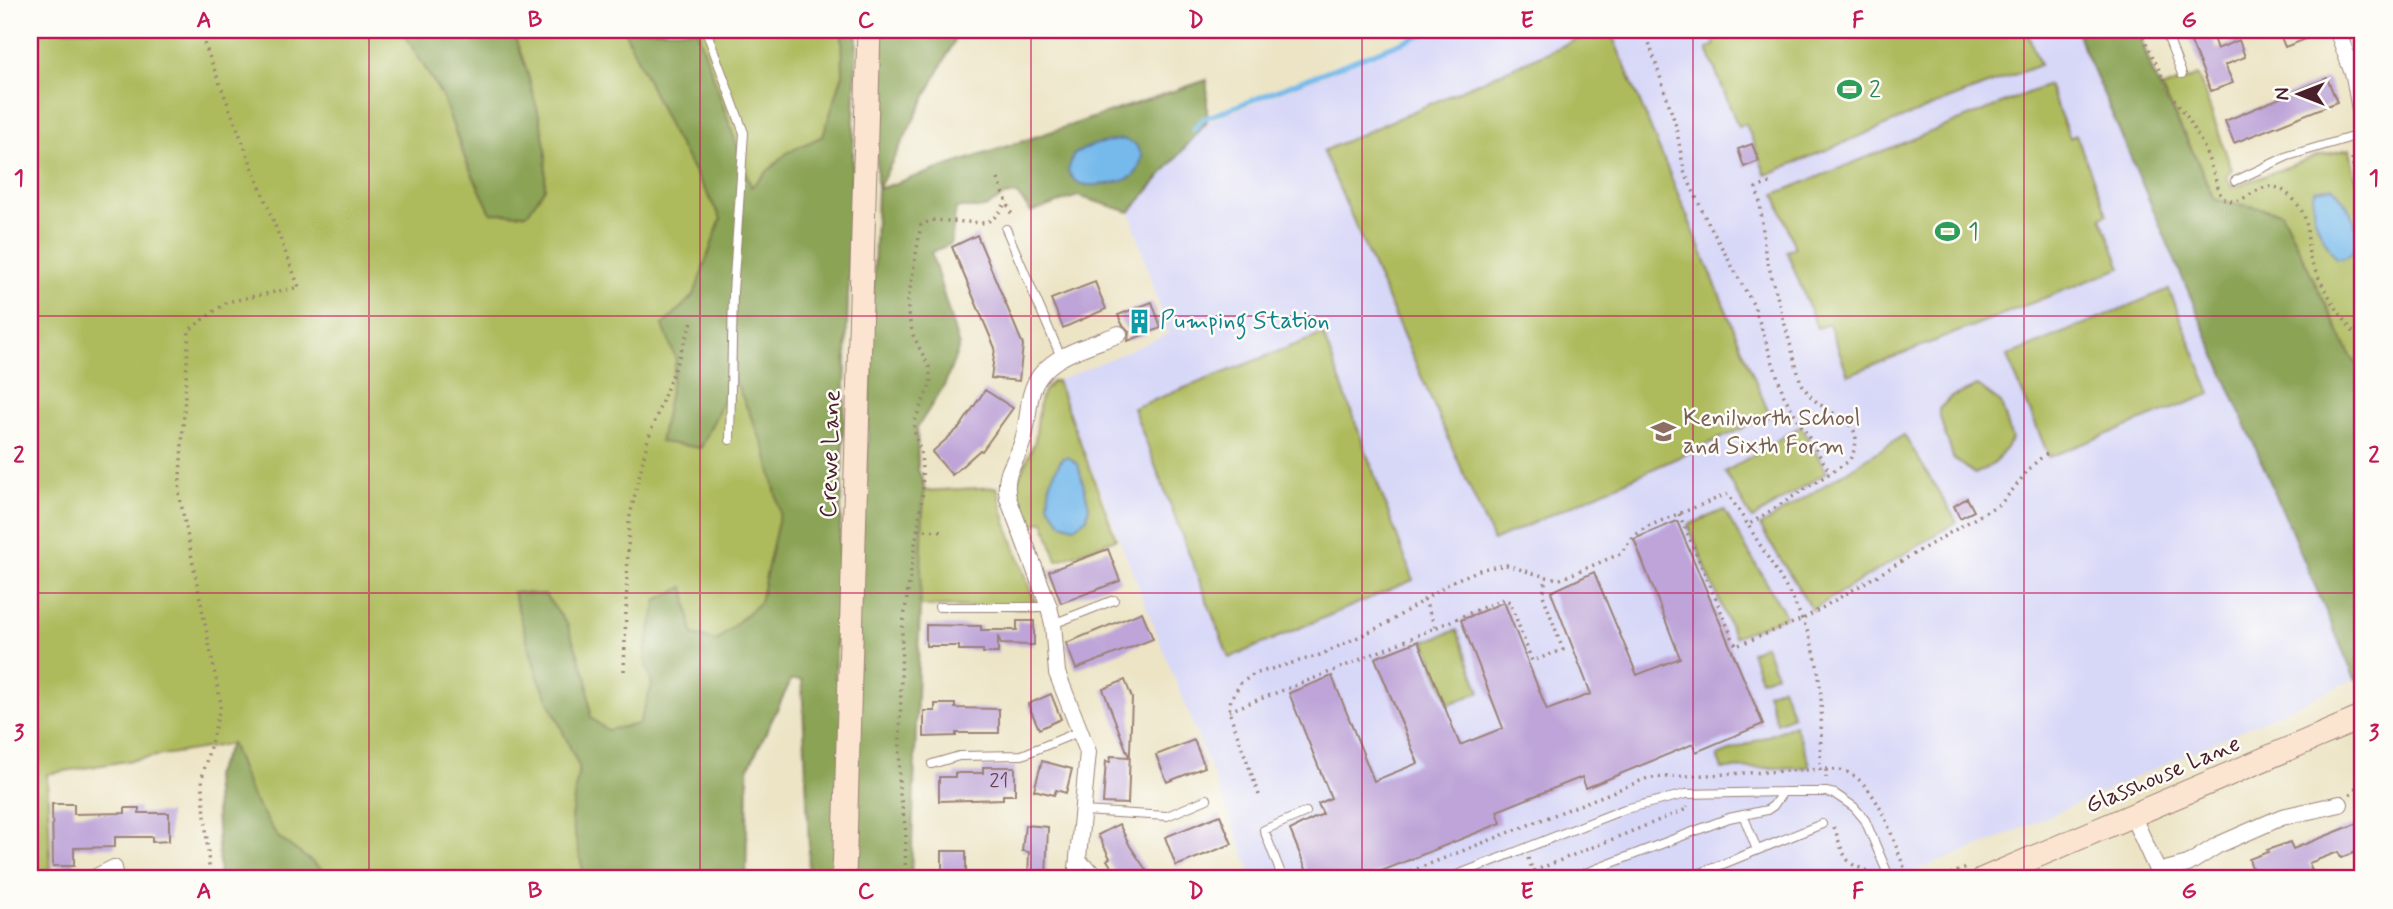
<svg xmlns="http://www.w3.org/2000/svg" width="2393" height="909" viewBox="0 0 2393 909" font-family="Mynerve,sans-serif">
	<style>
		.built { fill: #d7d7f8 }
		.green { fill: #aebb5d; stroke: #7c6d44; stroke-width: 2 }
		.forest { fill: #8aa354; stroke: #6a6140; stroke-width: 2 }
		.water { fill: #76baec; stroke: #606c8c; stroke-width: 2 }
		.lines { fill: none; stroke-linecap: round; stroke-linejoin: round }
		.stream { stroke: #76baec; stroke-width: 5 }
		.building { fill: #bea4d8 }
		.lane-casing { stroke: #9b8278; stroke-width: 10 }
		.street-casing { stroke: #9b8278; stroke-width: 18 }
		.secondary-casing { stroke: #9b8278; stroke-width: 25 }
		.path { stroke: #9b8278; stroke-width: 3.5; stroke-dasharray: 2 5; stroke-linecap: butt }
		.lane { stroke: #fff; stroke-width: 8 }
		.street { stroke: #fff; stroke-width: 16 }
		.secondary { stroke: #fce5d0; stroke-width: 23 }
		.grid { fill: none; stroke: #c2185b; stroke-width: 2; stroke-opacity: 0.55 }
		.labels { text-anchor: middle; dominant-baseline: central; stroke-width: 5; stroke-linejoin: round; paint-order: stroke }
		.number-label { font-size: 21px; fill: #674056 }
		.leisure-label { font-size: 24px; fill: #27864d; stroke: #fdfcf7; text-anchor: start }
		.culture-label { font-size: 24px; fill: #0d838f; stroke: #fdfcf7; text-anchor: start }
		.education-label { font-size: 24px; fill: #785e54; stroke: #fdfcf7; text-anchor: start }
		.street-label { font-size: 24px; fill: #4a1f2b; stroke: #fdfcf7 }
		.neatline { fill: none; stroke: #c2185b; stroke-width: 2.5 }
		.grid-label { font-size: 23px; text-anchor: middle; font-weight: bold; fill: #c2185b }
	</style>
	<rect width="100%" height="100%" fill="#fdfcf7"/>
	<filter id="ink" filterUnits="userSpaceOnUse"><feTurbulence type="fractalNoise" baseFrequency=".0143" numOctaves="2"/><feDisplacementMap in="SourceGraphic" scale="14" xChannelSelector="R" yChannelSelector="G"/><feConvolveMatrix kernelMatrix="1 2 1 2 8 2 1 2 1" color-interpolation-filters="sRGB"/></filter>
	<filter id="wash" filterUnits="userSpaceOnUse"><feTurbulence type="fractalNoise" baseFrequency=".00686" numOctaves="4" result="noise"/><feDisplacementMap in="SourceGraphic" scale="28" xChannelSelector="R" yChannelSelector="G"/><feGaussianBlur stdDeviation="1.57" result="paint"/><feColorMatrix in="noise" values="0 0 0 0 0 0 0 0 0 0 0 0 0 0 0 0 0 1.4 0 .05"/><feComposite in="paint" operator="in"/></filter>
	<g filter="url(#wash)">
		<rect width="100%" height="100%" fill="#ece4c5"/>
		<path class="built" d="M1437,30H2076L2355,679L1993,841L1893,879H1254L1057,381L1168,334L1130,212L1207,122Z"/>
		<path class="green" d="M30,30H857L835,679L791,680L748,769L746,879H335L278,838L252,797L230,744L47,774L51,879H30Z
			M1598,30H1610L1770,416L1493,541L1323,151Z
			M1709,30H2026L2040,65L1940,103L1766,175L1746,124L1738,127L1707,49L1715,45Z
			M2198,75L2232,170L2226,175L2232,188L2316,156L2350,149L2355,175L2363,195V373L2348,351L2281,212L2216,200L2212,196L2198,162L2161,89Z
			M2048,85L2070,138L2076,135L2107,214L2101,217L2121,268L1848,375L1829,324L1817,328L1787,251L1795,248L1775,194Z
			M2169,289L2211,394L2049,457L2007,356Z
			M1323,334L1413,580L1229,658L1133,408Z
			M1057,381L1116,539L1057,561L1044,521L1029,526L1018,495L1016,484L1035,441L1040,400L1044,391L1052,382Z
			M1978,386L2001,403L2012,439L1995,463L1975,474L1953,458C1949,441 1940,426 1939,409L1951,397Z
			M1801,426L1827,472L1752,519L1725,472Z
			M1904,435L1957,522L1812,610L1760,526Z
			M997,487L1006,522L1037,608L919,606L923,491Z
			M1724,510L1786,616L1734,637L1688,525Z
			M1457,630L1480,692L1449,704L1425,641Z
			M1765,645L1776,674L1761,680L1751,652Z
			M1782,687L1793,716L1777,723L1767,693Z
			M1795,725L1809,761V767L1722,769L1717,756Z"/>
		<path class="forest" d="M402,30H512L525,65L540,119L546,151L545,188L527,214L491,213L466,161L442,96Z
			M624,30H697L751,187L788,152L823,136L843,74L842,30H857L835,679H850L867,462L877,190L876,30H960L878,189L1207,80V122L1130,212L1078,196L1031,212L1017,194L1004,196L985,208H956L951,244L931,252L959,347L945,384L917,428L918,470L924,483L911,879H808L809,847L802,680H791L748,769L746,879H585L571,818L579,767L538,677L513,592L545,595L567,624L587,679L591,718L607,730L639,724L652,685L644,657L657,600L684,587L693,635L717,641L760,602L780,512L766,451L734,378L701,448L660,442L676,360L663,325L694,295L721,218L670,129Z
			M2076,30H2138L2153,73L2198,162L2212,196L2216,200L2281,212L2348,351L2363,373V675L2355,679Z
			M231,743L252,797L278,837L335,879H220L214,776Z"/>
		<path class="water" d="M1123,139L1135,144L1142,155C1141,162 1139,171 1133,176C1123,183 1090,188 1079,183C1073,181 1071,176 1068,171L1073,155L1092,145Z
			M2333,187C2348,204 2372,242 2345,258H2336C2323,239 2308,214 2314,190Z
			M1068,457L1078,464L1089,506L1087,518L1074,527L1061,523L1048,504L1050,481L1062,458Z"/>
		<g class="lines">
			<path class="stream" d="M1194,129L1203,119L1433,30"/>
		</g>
		<g id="blocks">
			<path class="building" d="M2186,30H2210L2217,49L2239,40L2245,57L2225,65L2233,83L2211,91Z
				M2278,30H2327V31L2285,47Z
				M2327,78L2337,102L2234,143L2225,121Z
				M1752,144L1759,161L1744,167L1738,149Z
				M977,235L1023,345L1019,381L991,378L995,348L952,247Z
				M1095,282L1106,309L1063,328L1051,299Z
				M1152,302L1161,328L1128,341L1129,331L1122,324L1118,315Z
				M985,390L1013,408L982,451L980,450L952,475L932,452L960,427Z
				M1967,498L1974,511L1960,518L1954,506Z
				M1677,521L1763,724L1696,752L1693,744L1586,788L1582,777L1497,811L1501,823L1362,879H1310L1290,830L1323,814L1318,804L1331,798L1289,693L1332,676L1374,781L1418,763L1375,658L1418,641L1460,745L1503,728L1461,620L1504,602L1547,710L1591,694L1551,592L1594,572L1637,675L1680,658L1634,539Z
				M1108,549L1120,581L1061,603L1049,571Z
				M1142,612L1153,639L1076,669L1066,643Z
				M1017,621H1034V645L1001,644L998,636V653H983V650H959V646H926V625L981,626V630H1017Z
				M1125,680L1132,698L1128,804L1103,803L1106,761L1110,762L1111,756L1129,757L1103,689Z
				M1051,694L1061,719L1039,729L1028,704Z
				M935,704H955V708L999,709V733H956V736L924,737V711H935Z
				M1194,740L1205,767L1167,782L1156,755Z
				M1042,761L1072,769L1066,793L1056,790L1054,795L1034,790Z
				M983,767H1015V795H1003V799L939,801V777H955V773H983Z
				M52,804H74V814L125,813V808H139V813H169V841L152,842V837H115V847L74,848V866H53Z
				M1220,815L1232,844L1176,866L1165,837Z
				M2363,821V842L2358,844L2361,850L2341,858L2338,852L2309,863L2312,870L2291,879L2281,875L2270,879H2226L2252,868L2249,859L2268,852L2267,850L2290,842L2293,849Z
				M1119,824L1130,846L1152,879H1119L1107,860L1110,858L1098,835Z
				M1025,825L1048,827L1046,879H1028L1029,852L1022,851Z
				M942,851H966V879H942Z"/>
		</g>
	</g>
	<g filter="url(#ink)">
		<use href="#blocks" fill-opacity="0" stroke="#9b8278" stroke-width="2"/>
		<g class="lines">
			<defs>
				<path id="lane" d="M706,30L744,133L733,292L730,440
					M2165,30L2182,74
					M2235,181L2288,156L2362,134
					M1006,229L1061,357
					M939,607H1049
					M1053,624L1114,600
					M932,764L959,756L1022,755L1081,731
					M1083,811L1167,816L1207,799
					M1744,817L1757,850
					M1078,857L1107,879
					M925,879L926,876
					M1283,879L1264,830L1306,812
					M1447,879L1625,809L1686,794L1783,792H1826L1835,794L1854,807L1865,820L1890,879
					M1570,879L1729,818L1767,810L1773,806L1783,792
					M1686,879L1822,824"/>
				<path id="street" d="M2337,30L2354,76L2361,115L2363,145
					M2133,817L2158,872L2188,864L2218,845L2282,817L2340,804
					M92,879L114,868
					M1076,879L1088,752L1057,673L1053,624L1049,607L1008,498C1003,471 1015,466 1022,443C1028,427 1027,411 1031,395C1040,356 1087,347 1119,334"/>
				<path id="secondary" d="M844,879L869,30
					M1983,879L2363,717"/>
			</defs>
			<use href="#lane" class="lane-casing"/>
			<use href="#street" class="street-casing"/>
			<use href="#secondary" class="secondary-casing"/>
			<path class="path" d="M199,30L299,287L227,302L189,330L179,493L221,704L202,778L210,879
				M1645,30L1676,126L1684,171L1707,221L1754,306L1784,396L1830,473
				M2140,30L2171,95L2185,113L2205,149L2221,196C2245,217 2261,164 2293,199C2311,218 2306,233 2309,255C2312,271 2350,334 2363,342
				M2360,30L2363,39
				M2352,158L2354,171L2363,196
				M998,179L1013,218
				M1770,183L1756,188L1760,202L1765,252L1800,380C1804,388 1809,396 1817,402C1839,420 1870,424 1849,461L1748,525C1775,571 1810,617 1818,671C1824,703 1820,738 1820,770
				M1679,514L1736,646L1803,619L2001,503C2018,486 2027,466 2048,453
				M918,530L946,531
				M1424,599L1436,629
				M624,671L629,520L648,439L693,319
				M1229,711L1338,669L1503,599L1510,602L1532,661L1563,650L1543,595L1546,577
				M1826,769C1833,770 1841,769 1847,772C1882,788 1894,847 1909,879
				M2350,794L2363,780
				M1259,795L1229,711L1231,698L1241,683L1254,674L1320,655L1388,623L1453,581L1482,569L1506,565L1546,577L1560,579L1620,554L1633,537L1646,527L1728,494L1748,525
				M1834,827C1838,837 1842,857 1852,864C1859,869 1866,868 1873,875
				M1528,858L1536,879
				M905,879L906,832L899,787L902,631L923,491L921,452L915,436L914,422L931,383L929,367L913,335L908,314V301L921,225L932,220L984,223C996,219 1000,211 1007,201
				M1391,879L1648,778L1826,769V778
				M1514,879L1687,809V806
				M1937,879L1967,868"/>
			<use href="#lane" class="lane"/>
			<use href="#street" class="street"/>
			<use href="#secondary" class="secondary"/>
		</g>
	</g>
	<path class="grid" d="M369,30V879M700,30V879M1031,30V879M1362,30V879M1693,30V879M2024,30V879M30,316H2363M30,593H2363"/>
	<defs>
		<symbol id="stadium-bare" viewBox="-9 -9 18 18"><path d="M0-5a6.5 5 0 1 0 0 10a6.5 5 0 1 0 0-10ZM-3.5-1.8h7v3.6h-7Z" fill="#2e9e5b" stroke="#fdfcf7" stroke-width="2.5" paint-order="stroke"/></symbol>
		<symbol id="building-bare" viewBox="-9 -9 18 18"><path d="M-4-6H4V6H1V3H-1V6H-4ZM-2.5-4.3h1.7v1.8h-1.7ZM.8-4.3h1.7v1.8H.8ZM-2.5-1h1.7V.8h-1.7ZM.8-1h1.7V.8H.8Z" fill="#0f9aa8" stroke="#fdfcf7" stroke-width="2.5" paint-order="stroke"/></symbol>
		<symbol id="school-bare" viewBox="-9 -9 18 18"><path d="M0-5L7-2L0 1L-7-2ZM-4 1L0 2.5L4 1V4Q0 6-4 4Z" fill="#8d6e63" stroke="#fdfcf7" stroke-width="2.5" paint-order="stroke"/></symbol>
	</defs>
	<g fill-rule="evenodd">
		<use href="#stadium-bare" x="1832" y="72" width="35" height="35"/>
		<use href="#stadium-bare" x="1930" y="214" width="35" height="35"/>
		<use href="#building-bare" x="1122" y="304" width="35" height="35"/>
		<use href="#school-bare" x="1646" y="414" width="35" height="35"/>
	</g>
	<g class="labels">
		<g class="number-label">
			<text x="999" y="781">21</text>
		</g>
		<g class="leisure-label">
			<text x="1869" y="90">2</text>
			<text x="1968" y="232">1</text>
		</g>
		<g class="culture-label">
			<text x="1160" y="321">Pumping Station</text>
		</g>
		<g class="education-label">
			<text x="1683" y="418">Kenilworth School<tspan x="1683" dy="28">and Sixth Form</tspan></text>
		</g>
		<g class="street-label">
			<text transform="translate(831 454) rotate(-88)">Crewe Lane</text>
			<text transform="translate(2163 775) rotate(-23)">Glasshouse Lane</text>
		</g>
	</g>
	<rect width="2393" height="909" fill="none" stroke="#fdfcf7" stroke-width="77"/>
	<g transform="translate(2299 94) rotate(270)" stroke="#fdfcf7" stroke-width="5" paint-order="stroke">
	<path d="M0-5L12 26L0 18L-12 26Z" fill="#4a1f2b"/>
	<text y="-10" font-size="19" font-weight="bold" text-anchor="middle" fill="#4a1f2b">N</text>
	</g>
	<rect x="38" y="38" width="2316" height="832" class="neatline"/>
	<g class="grid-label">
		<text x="204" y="27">A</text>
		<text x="535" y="27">B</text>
		<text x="866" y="27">C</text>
		<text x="1196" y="27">D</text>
		<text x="1527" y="27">E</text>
		<text x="1858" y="27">F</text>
		<text x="2189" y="27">G</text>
		<text x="19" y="185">1</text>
		<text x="2374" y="185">1</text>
		<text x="19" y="462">2</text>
		<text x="2374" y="462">2</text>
		<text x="19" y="740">3</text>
		<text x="2374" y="740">3</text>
		<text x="204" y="898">A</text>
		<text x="535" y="898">B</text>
		<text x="866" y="898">C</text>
		<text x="1196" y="898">D</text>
		<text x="1527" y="898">E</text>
		<text x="1858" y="898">F</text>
		<text x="2189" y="898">G</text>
	</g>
</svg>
